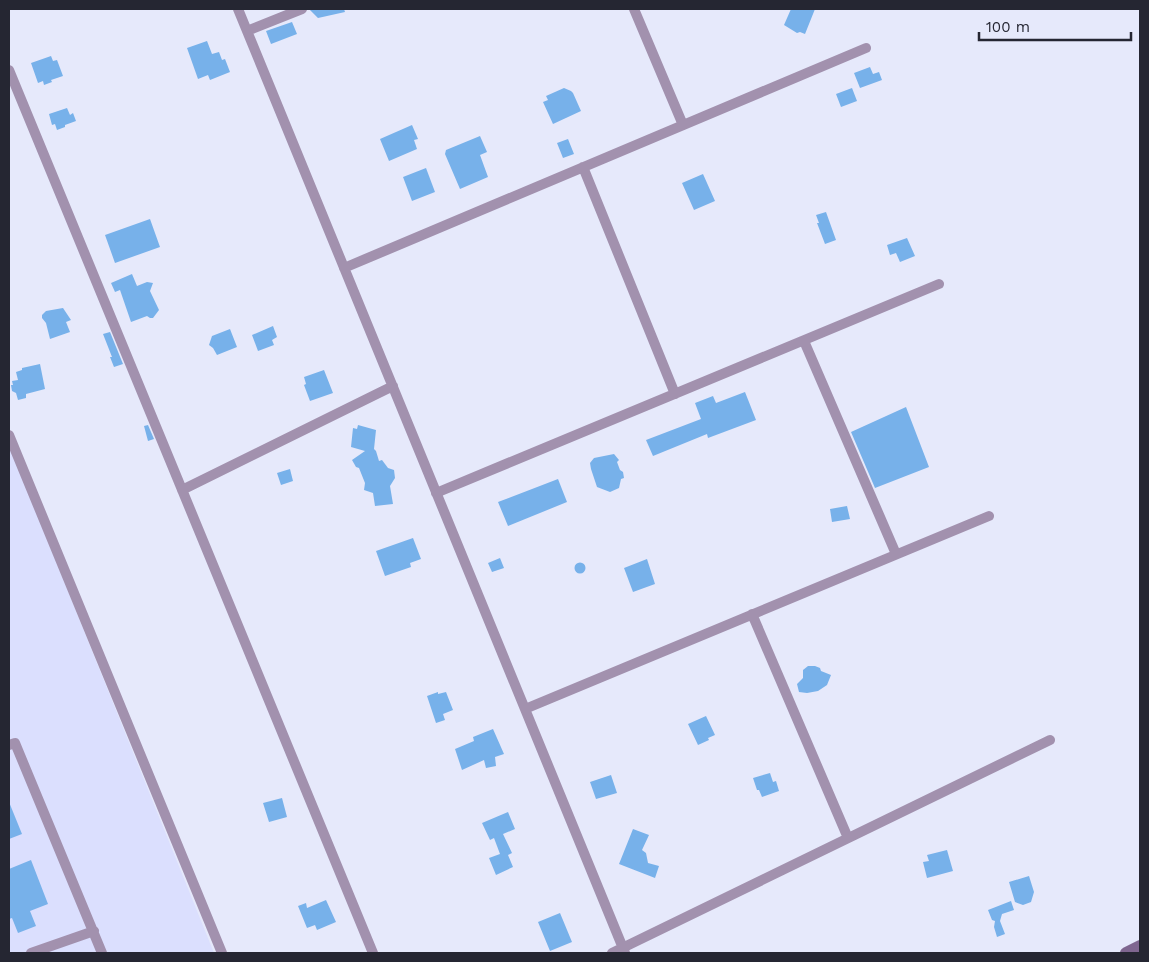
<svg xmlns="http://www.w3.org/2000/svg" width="1149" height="962" viewBox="0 0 1149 962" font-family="'Work Sans',sans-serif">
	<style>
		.built { fill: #dbdffe }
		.building { fill: #77b1ea }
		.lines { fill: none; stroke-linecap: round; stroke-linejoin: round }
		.minor { stroke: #a291ae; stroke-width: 10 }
		.secondary { stroke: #7f6690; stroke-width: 12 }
	</style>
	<rect width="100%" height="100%" fill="#e6e9fb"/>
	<path class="built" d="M9,445L214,953H9Z"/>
	<path class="building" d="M309,9H344L345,12L318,18Z
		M791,9H815L805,34L800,32L797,33L784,25Z
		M292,22L297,34L271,44L266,31Z
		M207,41L212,54L219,52L222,60L225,59L230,72L210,80L208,75L198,79L187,48Z
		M51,56L53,61L57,60L63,76L51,80L52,82L44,85L43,81L38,83L31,63Z
		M870,67L873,74L879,72L882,80L860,88L854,73Z
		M564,88L571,91L573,93L581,111L553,124L543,102L548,100L546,96Z
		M852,88L857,101L841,107L836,94Z
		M67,108L70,115L73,113L76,121L65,125V127L57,130L55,124L52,125L49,114Z
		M412,125L418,139L414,140L417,149L389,161L380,139Z
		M480,136L487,152L480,155L488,177L460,189L445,154L446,150Z
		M568,139L574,154L563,158L557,143Z
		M426,168L435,192L412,201L403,177Z
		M703,174L715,201L694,210L682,183Z
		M826,212L836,240L825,244L817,223H819L816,215Z
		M150,219L160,247L115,263L105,235Z
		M907,238L915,256L900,262L896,253L890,255L887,245Z
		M132,274L137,286L147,282L153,283L150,291L159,310L153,318H150L147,316L131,322L120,290L115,292L111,283Z
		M63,308L71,320L66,322L70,332L50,339L46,323L42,318V315L46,311Z
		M273,326L277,337L272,340L274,345L258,351L252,335Z
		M230,329L237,347L217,355L213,348L209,345L212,336Z
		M110,332L123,364L114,367L110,357H112L103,334Z
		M40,364L45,389L26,394V398L18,400L16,393L12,391L11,385H13L12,381L18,380L16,372L22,370V368Z
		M324,370L333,393L310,401L304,385L306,384L304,377Z
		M745,392L756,420L708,438L707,434L653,456L646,440L701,419L695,403L713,396L716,403Z
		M906,407L929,467L875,488L851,432Z
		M148,425L154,439L148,441L144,426Z
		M358,425L376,430L374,449L376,451L379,461L382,460L388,468L394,470L395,478L390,486L393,504L375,506L373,493L364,490L365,483L359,468L356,467L352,460L365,451L351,447L353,428L357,429Z
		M614,454L619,460L617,462L620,470L623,472L624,478L621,479L619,488L610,492L597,487L591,469L590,463L594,458Z
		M290,469L293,481L281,485L277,473Z
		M558,479L567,502L508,526L498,502Z
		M847,506L850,519L832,522L830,509Z
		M413,538L421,559L410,563L411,567L385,576L376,551Z
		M500,558L504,568L492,572L488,563Z
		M647,559L655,584L633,592L624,568Z
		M574.5 568a5.5 5.5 0 1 1 11 0a5.5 5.5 0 1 1-11 0Z
		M808,666H815L820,668L821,671L831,675L827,685L818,691L807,693L799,692L797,684L803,678V670Z
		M438,692V694L446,692L453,710L443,714L445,720L436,723L427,696Z
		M706,716L715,735L708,738L709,740L698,745L688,724Z
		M493,729L504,754L495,757L496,766L486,768L484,760L462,770L455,749L474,741L473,737Z
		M770,773L773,782L776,781L779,791L762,797L759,790H757L753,778Z
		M611,775L617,793L596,799L590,782Z
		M282,798L287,817L269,822L263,803Z
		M9,802L22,834L9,839Z
		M508,812L515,829L503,834L512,853L508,855L513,867L496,875L489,858L500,854L494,838L490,840L482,823Z
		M633,829L649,835L642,850L646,853L648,863L659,866L655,878L619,864Z
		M947,850L953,871L927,878L923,862L929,861L927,855Z
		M31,860L48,904L30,911L36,926L18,933L12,918L9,919V869Z
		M1029,876L1034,892L1031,902L1023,905L1015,902L1009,882Z
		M326,900L336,922L317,930L315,925L307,928L298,906L306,903L307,908Z
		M1011,901L1014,910L1002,914L1000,921L1005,934L997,937L994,927L995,921L992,920L988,910Z
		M560,913L572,942L550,951L538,922Z"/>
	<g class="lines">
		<path class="minor" d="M238,9L625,953
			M634,9L683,125
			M247,31L302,9
			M9,70L373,953
			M583,167L675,394
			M344,268L866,48
			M804,341L896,554
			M9,435L222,953
			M182,490L393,386
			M436,493L939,284
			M752,614L848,838
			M525,709L989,516
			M9,745L15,743L102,953
			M31,953L94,931
			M612,953L1050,740"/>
		<path class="secondary" d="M1126,953L1140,946"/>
	</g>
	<rect width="1149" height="962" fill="none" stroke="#252632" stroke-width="20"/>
	<path d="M979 32v8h152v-8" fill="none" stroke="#252632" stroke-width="2.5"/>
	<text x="986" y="32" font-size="15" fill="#252632" stroke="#e6e9fb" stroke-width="4" paint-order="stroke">100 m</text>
</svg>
